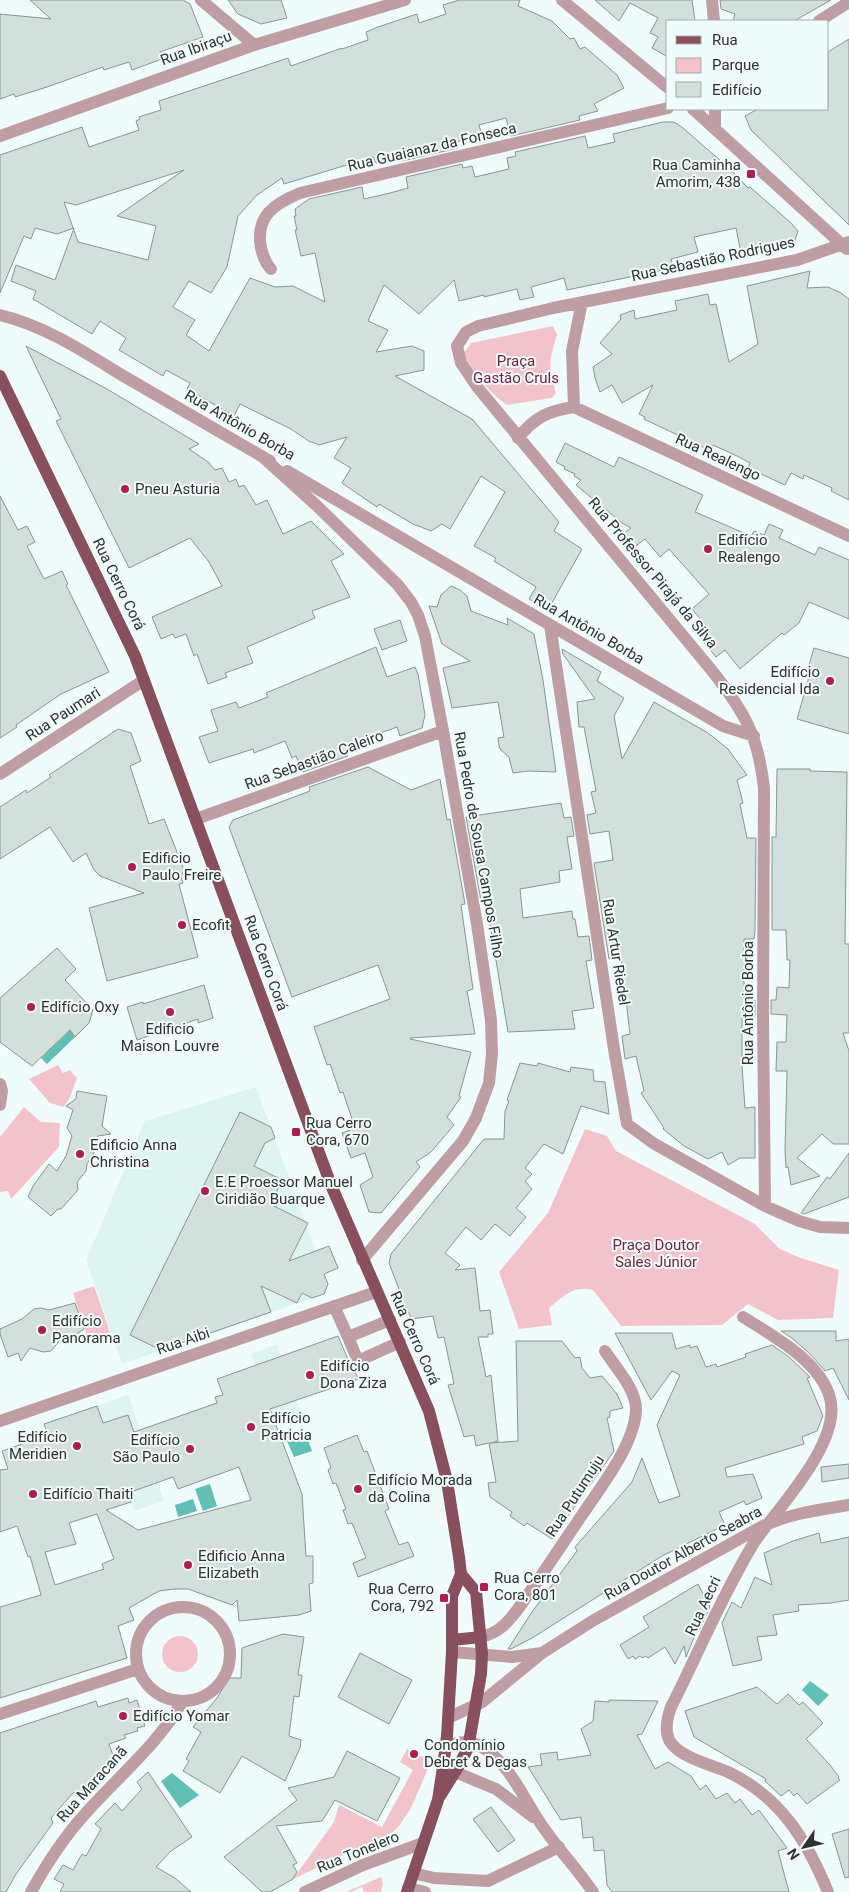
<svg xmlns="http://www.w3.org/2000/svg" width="849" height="1892" viewBox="0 0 849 1892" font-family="Roboto,sans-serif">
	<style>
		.built { fill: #def4f1 }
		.green { fill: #f3c3cc }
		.water { fill: #62bfb6 }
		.building { fill: #d3dfdd; stroke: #899493; fill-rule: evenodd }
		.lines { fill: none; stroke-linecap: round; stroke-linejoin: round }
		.minor { stroke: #be9da3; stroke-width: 12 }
		.major { stroke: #88505c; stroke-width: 12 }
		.poi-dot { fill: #ae1d51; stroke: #f0fcfb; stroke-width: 2 }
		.labels { text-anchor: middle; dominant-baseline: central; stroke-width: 4; stroke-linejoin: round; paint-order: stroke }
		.street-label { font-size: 15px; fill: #2e3232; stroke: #f0fcfb }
		.poi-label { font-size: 15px; fill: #2e3232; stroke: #f0fcfb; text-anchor: start }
		.park-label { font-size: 15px; fill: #77223b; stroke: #f0fcfb }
	</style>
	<rect width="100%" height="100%" fill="#f0fcfb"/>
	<path class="built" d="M256,1087L328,1284L324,1294L122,1364L86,1260L145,1121Z
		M277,1344L301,1414L274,1423L251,1354Z
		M128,1395L164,1501L134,1511L97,1406Z"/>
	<path class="green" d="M553,326L557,335C549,360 548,368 556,393L552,398L507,405C493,396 468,369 464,353L471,343Z
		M58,1065L63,1073L70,1070L77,1078L70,1097L64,1107L50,1103L29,1079Z
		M24,1107L41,1122L60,1123L59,1147L11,1199L8,1191L0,1192V1137Z
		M585,1129L607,1136L616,1151L755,1224L780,1249L798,1257L839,1270L833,1318L778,1320L748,1304L722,1325L621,1326L593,1290C573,1285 564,1296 549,1308L552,1325L519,1329L499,1272L548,1213Z
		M94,1286L110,1332L88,1339L73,1293Z
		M162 1654a18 18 0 1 1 36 0a18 18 0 1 1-36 0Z
		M407,1749L429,1760L430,1764L411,1808L399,1826L393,1832L293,1879L334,1822L339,1805L382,1827L413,1770L400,1762Z
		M381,1877L383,1883L381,1892H364L362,1887L351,1892H346Z"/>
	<path class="water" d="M70,1030L75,1037L47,1064L41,1058Z
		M306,1434L312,1451L294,1457L287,1441Z
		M210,1484L217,1506L203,1511L195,1489Z
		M193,1499L197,1511L178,1517L175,1505Z
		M810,1681L829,1695L818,1706L802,1690Z
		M172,1773L199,1795L180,1808L161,1781Z"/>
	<path class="building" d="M30,0H183L190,4L203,37L160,52L162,59L132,70L129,62L104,70L103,67L47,87L15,97L14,94L0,99V14L51,19Z
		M228,0H281L287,18L261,24L238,14Z
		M459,0H520L518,6L552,21L570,39L574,38L580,49L585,47L617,75L624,88L594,104L598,111L579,116L580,120L511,136L506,118L479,125L482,135L456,142L458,148L402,161L401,158L376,163L373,157L284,184L282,178L257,195L238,216L227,267L211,293L189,281L173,307L195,320L186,335L209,351L250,278L275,287L293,286L325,302L315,253L301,256L295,230H297L294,216H296L295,209L309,199L362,187L364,199L390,193L408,188L406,177L462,164L463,168L472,166L475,177L509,169L507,158L516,156L515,152L585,136L588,148L615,142L613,134L663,122H674L683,128L730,169L748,188L750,187L790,222L798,231L794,243L741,253L736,228L694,237L698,252L671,259L673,268L567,290L564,278L531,287L534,297L520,300L517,289L484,297V295L459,301L454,280L419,314L384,285L368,321L388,330L376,352L412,346L424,351V370L395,376L472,419L559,522L554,531L582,549L548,610L529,599L536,587L494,561L496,558L474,546L505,492L481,476L450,529L442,524L431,531L413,524L379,504L377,507L342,483L351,468L334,458L347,437L319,445L312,442H310L291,429L240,404L234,416L187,389L190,383L166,370L163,376L119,350L126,338L100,321L92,334L33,299L36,291L11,281L16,265L55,280L74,228L57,234L35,228L31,239L24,236L0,293V155L82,127L89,147L139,130L136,121L140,119L139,117L161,110L159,101L288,58L291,66L342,48V49L368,40L366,32L378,27L417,14L419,23L446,14L443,5ZM184,170L117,216L156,226L148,260L78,242L64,202L76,205Z
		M595,0H692L695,21H668V57L652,48L658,37L650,33L658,18L630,3L619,21Z
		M720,0H831L794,21H733L735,14L721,9Z
		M849,39V225L751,130L745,116L758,109H828V52Z
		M810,271L807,288L828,287L841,293L849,299V500L831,491L832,488L804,475L803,479L791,473L785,485L748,468L750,463L737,456L713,445L711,451L644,419L645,417L639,414L653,385L622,403L612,385L600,392L595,378L593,367L612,354L600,343L621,319L620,315L634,310L635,319L677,310L675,301L708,294L710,305L716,304L729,362L758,344L747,286Z
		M26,346L107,389L199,444L189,449L208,462L215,470L222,468L229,482L236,479L239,487L244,485L256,505L267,500L283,534L311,521L344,554L331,561L350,597L312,611L315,618L247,647L253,663L225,673L227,677L208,684L197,654L194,656L186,634L175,638L173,634L161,639L152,617L222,586L209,562L190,538L129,568L56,421L61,419Z
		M565,443L614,467L619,457L703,495L695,512L751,536L754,531L764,535L769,524L783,530L779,538L815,555L819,547L849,560V619L809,602L799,623L784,635L782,633L740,669L725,650L716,657L699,636L708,628L692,609L709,594L669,549L660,557L645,539L629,551L618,538L631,528L622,523L576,485L581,480L574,476L575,474L564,469L565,467L556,462Z
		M0,496L18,530L27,526L35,542L27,546L44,579L62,571L68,584L66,585L109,672L61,694L16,725L17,727L0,738Z
		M451,586L460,590L467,596L471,611L508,625L507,618L534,634L543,680L556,772L528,771L513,773L509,757L500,749L499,745L498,738L504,737L498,702L452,708L443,668L470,661L442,644L429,606L437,607L441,595Z
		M400,620L407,641L382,650L374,629Z
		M376,647L387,677L415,667L418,674L425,715L422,728L400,736L397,727L367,738L370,746L344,754L348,756L303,772L296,756L292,758L285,741L254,753L253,749L209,763L199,737L218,731L211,710L236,702L239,708L268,697L266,693Z
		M814,648L849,658V734L797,719L811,670L808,668Z
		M562,649L601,672L597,681L624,698L614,716L622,759L654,702L708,733L728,749L747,775L737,780L743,803L740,804L747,838H756L755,930L754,939H744V1000H755V1014L754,1017H742V1066L745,1108L755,1107V1158H740L728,1165L722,1152L708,1159L684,1146L663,1129L664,1128L641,1093L644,1091L636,1056L625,1059L622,1036L630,1034L621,957L609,959L594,863L613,860L609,831L590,834L587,815L596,813L591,792L596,791L584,727H579L577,702L595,699L563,654Z
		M118,729L131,733L141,761L130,766L149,824L164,819L184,870L181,877L183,883L179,884L198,957L107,981L89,908L144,893L100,876L94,870L86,853L73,862L50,827L0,859V807L26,790L27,793L51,777L49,775Z
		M368,767L411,790L440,779L447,820L450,819L465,904L461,905L473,989L467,991L475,1034L410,1038V1039L471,1052L459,1096L461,1097L447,1117L454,1125L431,1152L416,1162L420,1167L381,1213L369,1212L360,1185L373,1177L365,1153L351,1158L342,1133L355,1128L343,1092L340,1093L330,1064L327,1065L314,1027L390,999L378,965L292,997L229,827L233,820L310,791L309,787Z
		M777,769H810V771L847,772L845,944H849V1033H843L849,1051V1144H833L822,1134L797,1158L820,1176L791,1185L788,1167L786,1168L785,1150L787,1071H776L777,1042H786L787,1015L771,1014V1000H776L777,987L789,988L790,960H787L786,930H772V837H776Z
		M561,803L564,818L571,817L574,836L567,837L572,869L559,871L560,882L520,889L523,918L572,911L573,919H575L578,937L589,936L592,960L586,961L594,1008L572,1011L575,1029L508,1032L486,901H481L466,817Z
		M57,948L76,969L65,980L93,1010L89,1023L75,1037L70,1030L32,1066L0,1042V998Z
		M204,985L213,1018L198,1023V1019L137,1040L127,1007L143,1002V1004Z
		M520,1063L537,1066L538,1063L570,1072L571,1067L593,1070L594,1081L605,1082L609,1114L581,1106L563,1154L544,1144L525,1168L532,1174L525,1181L532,1189L516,1208L526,1217L510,1236L495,1224L481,1240L466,1227L445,1253L460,1265L455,1270L475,1268L480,1311L490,1310L493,1334H488V1337H478L486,1377L491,1375L498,1441L490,1443L518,1441L516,1341H562L575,1358L580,1357L582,1368L590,1378L602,1376L617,1394L623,1408L610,1411V1417L607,1418L614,1451L552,1539L527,1523L524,1526L510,1516L512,1512L490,1497L488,1483L496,1482L489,1443L476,1446L474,1435L464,1437L448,1385L454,1384L444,1337L438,1338L433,1316L412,1319L400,1297H402L389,1263L391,1254L484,1139H504L505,1111L509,1101L507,1100Z
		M77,1091L107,1096L102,1126L111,1134L98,1136L95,1151L87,1164L86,1171L77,1182L78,1190L61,1209H58L51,1216L28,1197L33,1186L49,1164L57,1171L66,1156L72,1136L67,1128L73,1110L66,1106L76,1099Z
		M240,1112L271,1127L275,1138L265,1143L254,1166L282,1180L275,1195L276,1196L272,1205L308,1223L289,1261L329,1246L338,1268L324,1274L328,1284L324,1294L312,1298L302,1293L297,1303L261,1286L271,1312L161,1350L130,1335Z
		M849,1153V1197L804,1214L801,1213L827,1177L830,1179Z
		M75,1303L84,1329L74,1336L60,1340L51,1351L43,1352L30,1348L21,1361L18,1353L8,1357L0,1334V1329L22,1319L34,1309L41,1308L49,1310Z
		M781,1331H836V1341L849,1339V1400L833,1368L825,1371L811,1355L792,1338Z
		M615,1333H672L676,1349L690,1345V1348L697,1346L706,1367L716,1364L717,1367L746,1357L745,1354L772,1345L789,1357L810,1377L807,1378L823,1416L822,1418L817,1431L802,1437L804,1444L725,1468L727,1477L753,1474L762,1498L746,1505L744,1501L719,1512L725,1525L662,1556L532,1638L511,1649H508L532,1612L577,1551L575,1547L632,1482L642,1458L659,1503L680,1496L657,1425L680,1375L672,1371L651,1400Z
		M338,1336L350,1364L359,1379L270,1409L302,1494L306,1556H313V1583L309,1584L311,1611L299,1615L239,1621L237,1600L232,1605L188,1589H174L159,1591L129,1608L134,1620L118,1626L127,1658L0,1698V1607L41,1595L30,1556L28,1557L17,1526L0,1532V1470L8,1469L2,1451L48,1435L44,1424L97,1406L103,1423L128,1415L134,1432L217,1403L215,1397L223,1395L217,1379ZM239,1467L251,1500L138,1530L106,1510L131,1502L128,1493L173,1477L178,1489ZM97,1514L114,1559L102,1564L104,1569L55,1585L45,1552L76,1544L69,1523Z
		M357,1435L364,1452L367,1451L389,1509L385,1511L399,1545L408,1542L414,1556L358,1577L353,1563L366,1558L352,1523L348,1524L343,1510L346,1509L336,1483L333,1484L328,1470L331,1468L324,1448Z
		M849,1464V1478L822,1482L821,1467Z
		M819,1533L821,1543L849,1537V1600L831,1603L798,1605L799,1611L773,1615L777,1635L757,1637L762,1660L733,1666L722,1623L732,1602L741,1608L755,1577L772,1585L764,1553L793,1541Z
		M698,1584L710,1607L699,1630H697L686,1657L684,1646L675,1664L665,1647L648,1658L646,1656L642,1658L640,1656L635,1659L633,1656L628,1659L620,1645L649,1627L643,1617Z
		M283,1634L304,1637L298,1675H302L299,1697L294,1696L289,1736L301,1740L300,1748L285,1781L242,1756L220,1793L183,1771L189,1761L186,1759L201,1732L193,1727L217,1698L229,1678H241L242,1648Z
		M360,1653L412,1680L389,1724L338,1697Z
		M757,1687L777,1704L788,1694L799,1705L803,1702L823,1723L806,1739L830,1765L839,1777L838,1778L840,1780L807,1804L797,1793L794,1796L789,1790L781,1796L765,1781L766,1779L694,1737L685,1711Z
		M128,1698L129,1703L137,1700L145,1726L137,1728L138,1731L124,1735L126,1738L109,1744L114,1758L76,1796L74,1792L51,1818L53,1823L16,1874L6,1892H0V1733L96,1701L98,1707Z
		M609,1700L658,1701L642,1734L637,1735L655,1769L668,1762L691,1776L700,1790L706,1785L716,1799L727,1793L735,1803L740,1799L752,1815L759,1810L787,1848L778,1851L789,1892H612L607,1885L604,1850L594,1851L593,1837L583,1838L581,1817L561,1820L528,1767L542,1765L540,1754L557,1752L558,1760L591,1755L581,1729L593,1721L595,1701L609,1702Z
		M347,1751L400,1778L377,1821L335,1800L322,1821L276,1826L297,1863L293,1865L297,1872L293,1879L270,1892H262L224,1857L297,1800L288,1788L334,1777Z
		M148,1772L192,1837L171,1851L156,1867L175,1878L191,1892H60L64,1884L54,1879L63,1865L73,1870L82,1854L86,1856L101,1829L95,1824L115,1803L122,1811L142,1789L137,1782Z
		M491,1807L515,1840L498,1852L473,1819Z
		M849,1829V1877L845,1878L832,1834Z"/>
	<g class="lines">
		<path class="minor" d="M201,0L254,45
			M562,0L668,88
			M712,0L714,21
			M819,21L849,2
			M693,109L847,249
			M715,129V109
			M0,136L254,45L405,0
			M271,269C265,263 263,256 261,248C255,216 274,204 300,193L668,108
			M0,315C43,325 83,351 120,374C170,403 220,432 270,461
			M574,407L849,536
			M574,407L572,351L582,302
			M518,438C535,417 548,411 574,407
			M264,458L316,505L398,585L411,602L418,615L425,636L443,731L477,924L491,1020L492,1054L489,1083L476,1118L463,1141L362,1260
			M287,471L723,726L754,736
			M550,625L614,1049L627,1124L653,1143L765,1206L799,1221L820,1227L849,1228
			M0,774L144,680
			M196,819L443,731
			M0,1084L2,1091L0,1105
			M765,1206L763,1015L764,788C758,735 745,713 713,672L478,388L461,363L457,346L466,332L478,326L553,308L797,260L849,242
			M334,1306L348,1337
			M743,1317C773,1336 820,1361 830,1398C842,1442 779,1507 755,1541C749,1551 743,1561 738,1571C714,1614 694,1662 671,1707C667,1718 664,1733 671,1743C682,1758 712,1765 728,1772C781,1797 807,1841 828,1892
			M390,1320L348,1337L358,1361L400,1342
			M0,1421L376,1292
			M136 1654a47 47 0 1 1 94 0a47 47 0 1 1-94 0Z
			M481,1637C499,1633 507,1623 518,1609C540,1578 561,1546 582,1515C601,1487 634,1445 636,1411C637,1390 616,1368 605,1351
			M452,1652L512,1657L542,1653
			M0,1714L138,1669
			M448,1718L482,1702L542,1653L594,1620L759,1528C787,1514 818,1510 849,1505
			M446,1746C456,1743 466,1740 476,1744C507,1758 521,1794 539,1821C555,1846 576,1867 593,1892
			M443,1767L496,1789L533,1817
			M413,1873L434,1878L488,1881L559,1847
			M408,1888L425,1892
			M31,1892C46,1865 64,1837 85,1814C116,1779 159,1743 182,1702
			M305,1892L363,1865L423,1843"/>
		<path class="major" d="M0,376L135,656L331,1185L429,1411L447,1481L459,1557L461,1574L452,1596V1652L447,1736L443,1767L438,1800L407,1892
			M452,1640L481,1637
			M440,1796L458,1767L468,1748L481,1674L482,1654L476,1592L461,1574"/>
	</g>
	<g class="poi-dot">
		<rect x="746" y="169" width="10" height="10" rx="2.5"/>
		<circle cx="125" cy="489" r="5"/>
		<circle cx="708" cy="549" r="5"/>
		<circle cx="830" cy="681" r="5"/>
		<circle cx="132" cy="867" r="5"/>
		<circle cx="182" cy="925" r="5"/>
		<circle cx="31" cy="1007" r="5"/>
		<circle cx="170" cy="1012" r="5"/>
		<rect x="291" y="1127" width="10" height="10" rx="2.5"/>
		<circle cx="80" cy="1154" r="5"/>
		<circle cx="205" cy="1191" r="5"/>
		<circle cx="42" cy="1330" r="5"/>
		<circle cx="310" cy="1375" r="5"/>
		<circle cx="251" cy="1427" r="5"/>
		<circle cx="77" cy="1446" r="5"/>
		<circle cx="190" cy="1449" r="5"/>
		<circle cx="358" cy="1489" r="5"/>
		<circle cx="33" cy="1494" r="5"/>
		<circle cx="188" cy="1565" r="5"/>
		<rect x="479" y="1582" width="10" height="10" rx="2.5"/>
		<rect x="439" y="1593" width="10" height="10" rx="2.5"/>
		<circle cx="123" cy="1716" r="5"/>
		<circle cx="414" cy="1754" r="5"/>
	</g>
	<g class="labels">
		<g class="street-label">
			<text transform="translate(196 48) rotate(-20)">Rua Ibiraçu</text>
			<text transform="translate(432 147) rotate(-13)">Rua Guaianaz da Fonseca</text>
			<text transform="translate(713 259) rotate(-12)">Rua Sebastião Rodrigues</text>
			<text transform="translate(240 425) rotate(30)">Rua Antônio Borba</text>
			<text transform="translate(718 457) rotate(25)">Rua Realengo</text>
			<text transform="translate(653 573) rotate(50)">Rua Professor Pirajá da Silva</text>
			<text transform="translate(119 584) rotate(64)">Rua Cerro Corá</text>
			<text transform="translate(589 629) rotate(30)">Rua Antônio Borba</text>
			<text transform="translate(63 714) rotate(-33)">Rua Paumari</text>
			<text transform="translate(314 760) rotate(-20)">Rua Sebastião Caleiro</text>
			<text transform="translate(479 845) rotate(80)">Rua Pedro de Sousa Campos Filho</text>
			<text transform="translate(616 952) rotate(81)">Rua Artur Riedel</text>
			<text transform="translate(266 963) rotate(70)">Rua Cerro Corá</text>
			<text transform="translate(748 1003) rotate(-90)">Rua Antônio Borba</text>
			<text transform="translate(415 1338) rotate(66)">Rua Cerro Corá</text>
			<text transform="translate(183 1341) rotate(-19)">Rua Aibi</text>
			<text transform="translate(575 1496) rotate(-57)">Rua Putumuju</text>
			<text transform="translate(683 1553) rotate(-29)">Rua Doutor Alberto Seabra</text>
			<text transform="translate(703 1606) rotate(-65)">Rua Aecri</text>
			<text transform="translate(92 1784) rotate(-48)">Rua Maracanã</text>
			<text transform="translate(358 1852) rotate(-22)">Rua Tonelero</text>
		</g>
		<g class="poi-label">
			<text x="741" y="165" text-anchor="end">Rua Caminha<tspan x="741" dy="17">Amorim, 438</tspan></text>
			<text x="135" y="489">Pneu Asturia</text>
			<text x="718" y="540">Edifício<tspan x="718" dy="17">Realengo</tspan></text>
			<text x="820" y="672" text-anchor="end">Edifício<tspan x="820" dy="17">Residencial Ida</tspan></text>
			<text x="142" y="858">Edificio<tspan x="142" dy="17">Paulo Freire</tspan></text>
			<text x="192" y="925">Ecofit</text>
			<text x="41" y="1007">Edifício Oxy</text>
			<text x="170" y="1029" text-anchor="middle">Edificio<tspan x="170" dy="17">Maison Louvre</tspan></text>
			<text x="306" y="1123">Rua Cerro<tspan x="306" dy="17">Cora, 670</tspan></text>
			<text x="90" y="1145">Edificio Anna<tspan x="90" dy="17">Christina</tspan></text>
			<text x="215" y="1182">E.E Proessor Manuel<tspan x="215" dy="17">Ciridião Buarque</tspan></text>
			<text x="52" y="1321">Edifício<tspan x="52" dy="17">Panorama</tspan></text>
			<text x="320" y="1366">Edifício<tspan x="320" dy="17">Dona Ziza</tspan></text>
			<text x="261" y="1418">Edifício<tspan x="261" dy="17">Patricia</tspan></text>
			<text x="67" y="1437" text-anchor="end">Edifício<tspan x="67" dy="17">Meridien</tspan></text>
			<text x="180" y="1440" text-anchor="end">Edifício<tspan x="180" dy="17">São Paulo</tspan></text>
			<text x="368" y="1480">Edifício Morada<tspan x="368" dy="17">da Colina</tspan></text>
			<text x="43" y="1494">Edifício Thaiti</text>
			<text x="198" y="1556">Edificio Anna<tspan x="198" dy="17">Elizabeth</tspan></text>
			<text x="494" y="1578">Rua Cerro<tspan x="494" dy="17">Cora, 801</tspan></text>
			<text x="434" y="1589" text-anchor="end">Rua Cerro<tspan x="434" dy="17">Cora, 792</tspan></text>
			<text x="133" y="1716">Edifício Yomar</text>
			<text x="424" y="1745">Condomínio<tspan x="424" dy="17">Debret &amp; Degas</tspan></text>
		</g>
		<g class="park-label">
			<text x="516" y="361">Praça<tspan x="516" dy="17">Gastão Cruls</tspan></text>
			<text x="656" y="1245">Praça Doutor<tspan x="656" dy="17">Sales Júnior</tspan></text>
		</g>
	</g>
	<rect x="666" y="20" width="162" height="90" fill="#f0fcfb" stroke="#a2abab"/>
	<rect x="676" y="36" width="25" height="8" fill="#88505c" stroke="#a2abab"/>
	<text x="712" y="45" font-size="15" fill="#2e3232">Rua</text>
	<rect x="676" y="58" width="25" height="15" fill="#f3c3cc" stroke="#a2abab"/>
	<text x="712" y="70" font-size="15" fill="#2e3232">Parque</text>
	<rect x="676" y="82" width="25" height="15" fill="#d3dfdd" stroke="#a2abab"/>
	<text x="712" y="95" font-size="15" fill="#2e3232">Edifício</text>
	<g transform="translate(804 1847) rotate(236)" stroke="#f0fcfb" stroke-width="4" paint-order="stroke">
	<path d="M0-4L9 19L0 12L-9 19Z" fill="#2e3232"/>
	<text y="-8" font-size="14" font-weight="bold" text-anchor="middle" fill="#2e3232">N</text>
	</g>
</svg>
